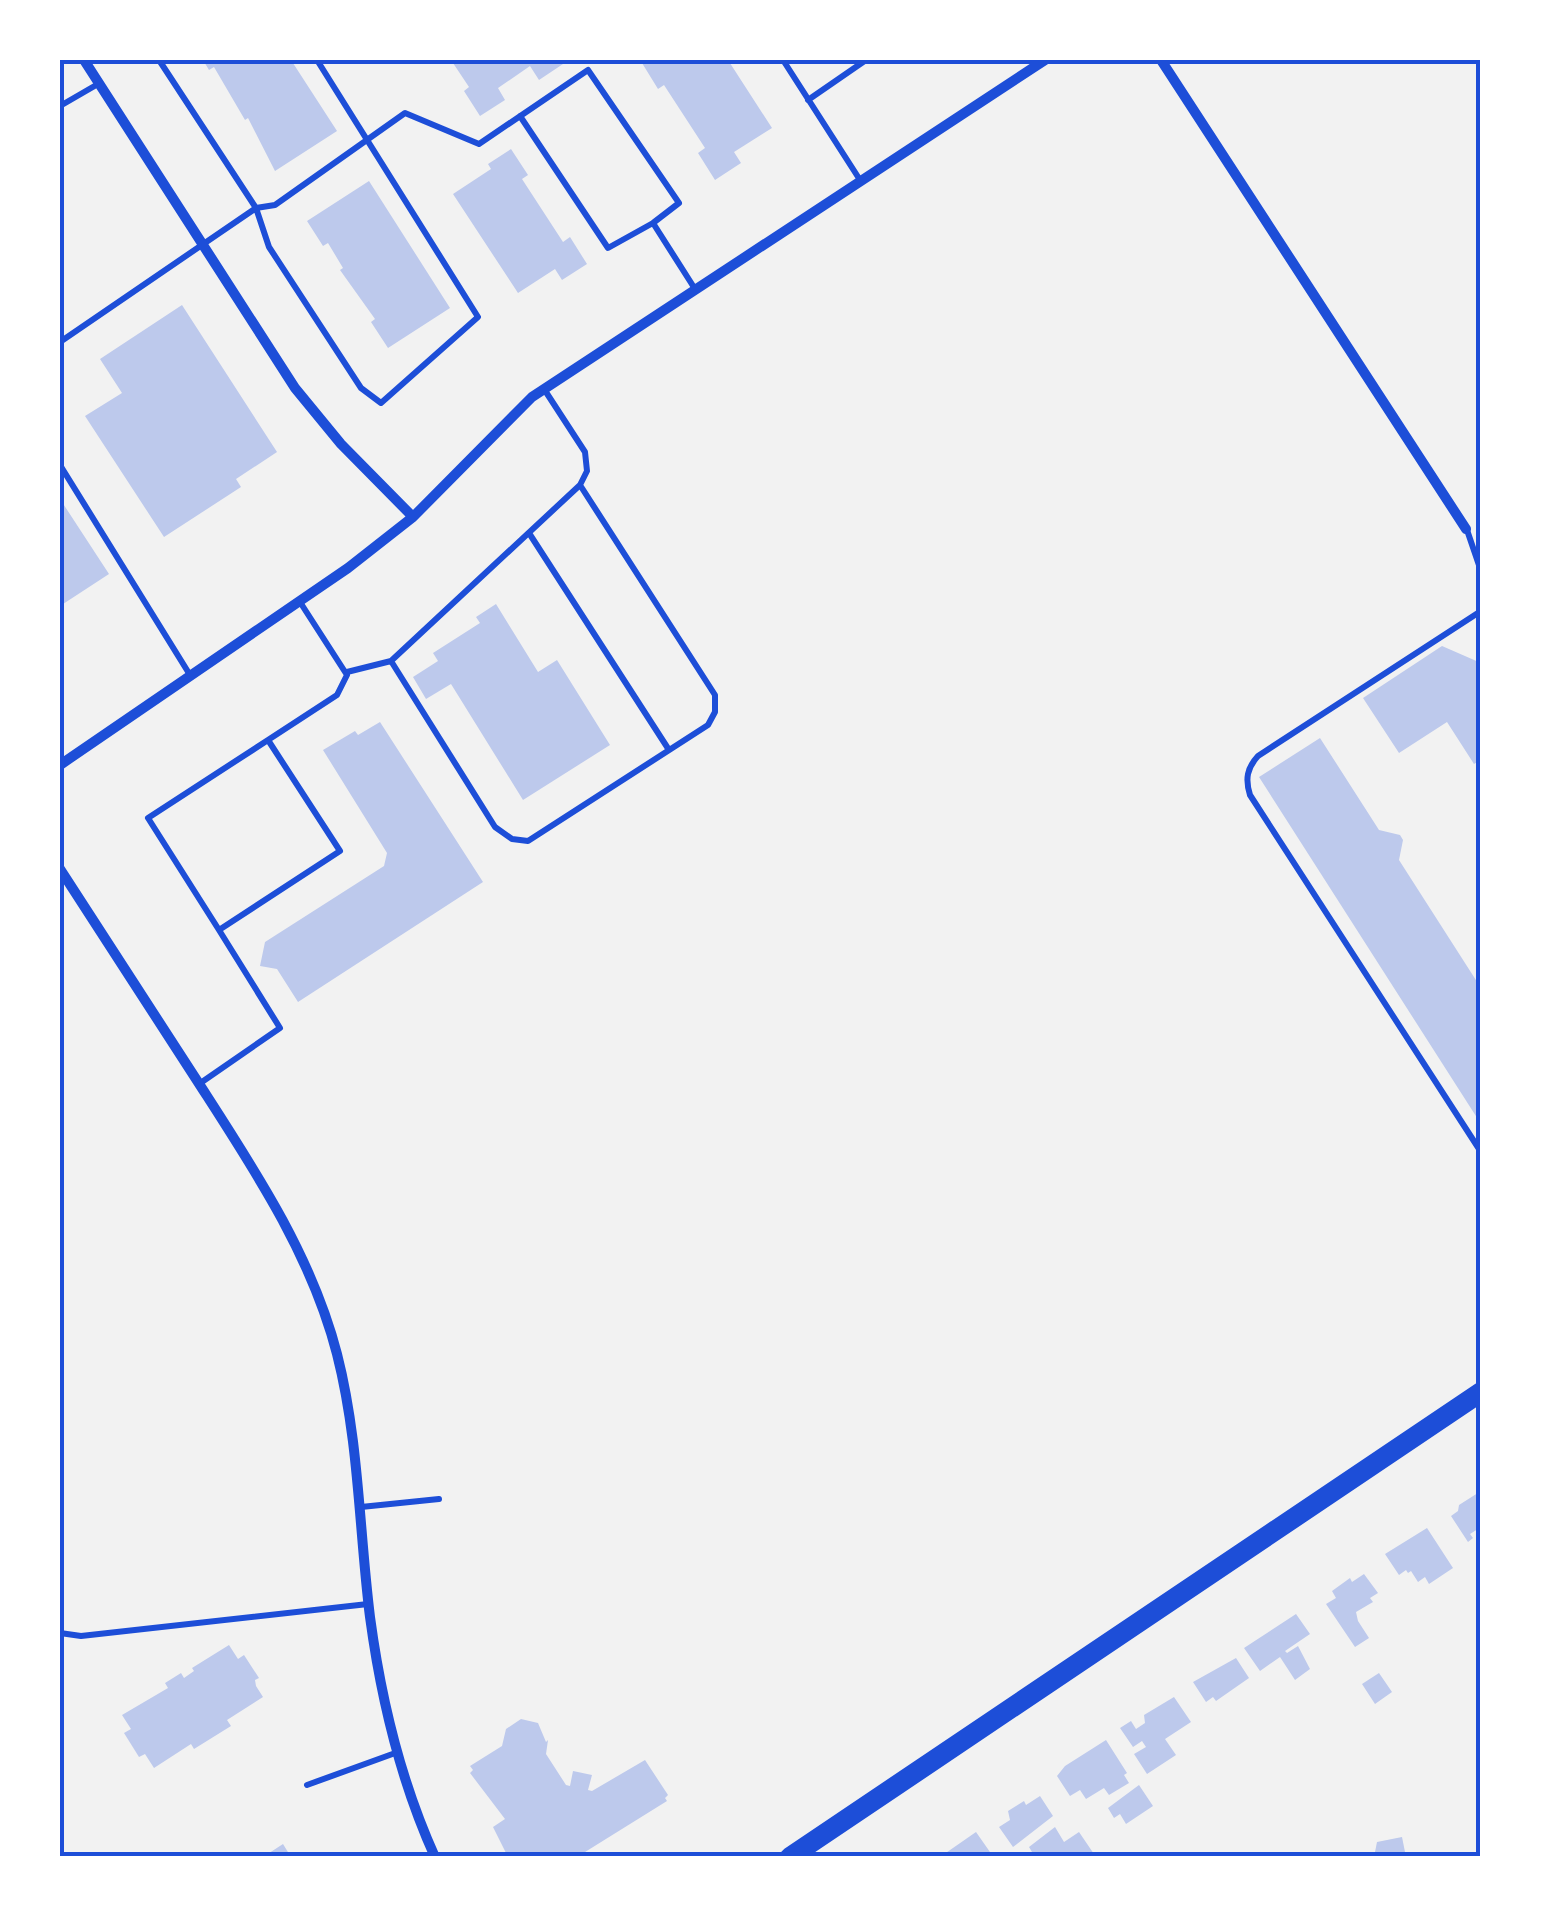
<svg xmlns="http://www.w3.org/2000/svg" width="1541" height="1917" viewBox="0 0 1541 1917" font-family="Jost,sans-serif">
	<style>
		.building { fill: #bdc9ec }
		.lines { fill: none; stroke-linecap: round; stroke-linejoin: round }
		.service { stroke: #1d4ed8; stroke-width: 6 }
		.minor { stroke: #1d4ed8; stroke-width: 10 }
		.primary { stroke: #1d4ed8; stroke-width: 20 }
		.neatline { fill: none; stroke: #1d4ed8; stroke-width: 4 }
	</style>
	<rect width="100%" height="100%" fill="#f2f2f2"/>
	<path class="building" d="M203,60H291L337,131L275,171L248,118L245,120L214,67L209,70Z
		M451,60H569L539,80L530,66L498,88L505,100L480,116L464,91L469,87Z
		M647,60H728L772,128L734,152L741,163L715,180L698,153L705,148L664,85L658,89L642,63Z
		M511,149L528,175L522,179L563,242L570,237L587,264L562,280L555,269L518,293L453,194L491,169L488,164Z
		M369,181L450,308L388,348L371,322L375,319L340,270L343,268L328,243L323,246L307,221Z
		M182,305L277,452L236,479L241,487L164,537L85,416L122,393L100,359Z
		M60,499L109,574L60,606Z
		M496,604L538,672L557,660L610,745L523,800L451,684L426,699L413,677L438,661L433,653L480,623L476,617Z
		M1442,646L1481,663V760L1474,764L1447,722L1399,753L1363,698Z
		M380,722L483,882L298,1002L277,969L260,966L265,942L384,866L387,853L323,750L355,731L358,735Z
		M1320,738L1379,830L1400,835L1403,840L1399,860L1481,988V1124L1259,777Z
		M1481,1491V1527L1470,1534L1473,1538L1468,1542L1451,1516L1458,1511L1459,1505Z
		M1427,1528L1453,1568L1429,1584L1425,1577L1418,1582L1411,1571L1408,1573L1406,1570L1399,1575L1385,1554Z
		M1364,1574L1378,1593L1370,1598L1373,1602L1356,1612L1358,1621L1369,1638L1355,1647L1326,1604L1336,1598L1332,1591L1350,1578L1352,1582Z
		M1296,1614L1310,1634L1285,1651L1287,1653L1298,1646L1310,1669L1295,1680L1280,1657L1260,1671L1244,1648Z
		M229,1645L238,1659L244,1655L259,1678L255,1680L256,1686L263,1697L227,1720L231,1726L194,1749L191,1744L154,1768L145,1754L139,1757L124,1733L131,1729L122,1715L168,1688L165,1683L181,1673L184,1678L194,1671L192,1668Z
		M1236,1658L1249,1678L1216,1701L1213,1697L1206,1702L1193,1682Z
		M1379,1673L1392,1692L1375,1704L1362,1684Z
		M1174,1697L1191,1722L1165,1739L1176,1755L1147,1774L1134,1754L1146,1747L1142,1741L1133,1747L1120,1728L1131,1721L1136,1729L1145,1723L1144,1715Z
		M521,1719L538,1723L546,1742L548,1740L546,1754L566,1785L570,1786L573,1771L592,1775L588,1790L592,1791L645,1760L668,1795L665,1798L667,1801L577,1857H508L493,1827L505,1819L470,1773L473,1770L470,1766L502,1746L506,1729Z
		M1106,1740L1127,1773L1124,1775L1129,1783L1109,1795L1104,1788L1086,1799L1080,1790L1070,1796L1057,1776L1065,1766Z
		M1139,1785L1153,1806L1126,1824L1120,1814L1114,1818L1108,1808Z
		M1040,1796L1053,1816L1013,1847L999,1827L1010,1820L1008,1811L1024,1801L1026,1805Z
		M1055,1827L1064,1842L1079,1832L1096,1857H1035L1029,1847Z
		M976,1832L990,1852L983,1857H940Z
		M1402,1837L1406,1857H1374L1377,1842Z
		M283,1844L291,1857H263Z"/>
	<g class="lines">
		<path class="service" d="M317,60L478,317L381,403L361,388L269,247L256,208L275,205L405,113L479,144L588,70L679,203L653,223L608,248L520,116
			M783,60L860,180
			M808,100L866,60
			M60,106L98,84
			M653,223L695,289
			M60,342L256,208L159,60
			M60,465L190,675
			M1467,530L1481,571
			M529,533L669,750
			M1481,611L1258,756C1247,768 1245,779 1250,795L1481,1152
			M391,661L495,827L512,839L528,841L708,725L715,712V695L580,485
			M347,672L391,661L580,485L587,471L585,452L544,389
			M219,930L148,818L268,740
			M199,1084L280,1028L219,930L340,851L268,740L337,695L347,675L300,602
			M361,1507L439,1499
			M60,1633L81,1636L368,1604
			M307,1785L398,1752"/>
		<path class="minor" d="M84,60L295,388L341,444L413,517
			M1161,60L1466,529
			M60,765L348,568L413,517L532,397L1045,60
			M60,869C105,939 151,1009 196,1079C252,1166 311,1253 337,1354C359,1440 359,1529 370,1617C381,1699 401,1782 435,1857"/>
		<path class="primary" d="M790,1857L1481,1392"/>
	</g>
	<rect width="1541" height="1917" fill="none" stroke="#ffffff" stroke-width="125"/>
	<rect x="62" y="62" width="1416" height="1792" class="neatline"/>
</svg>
